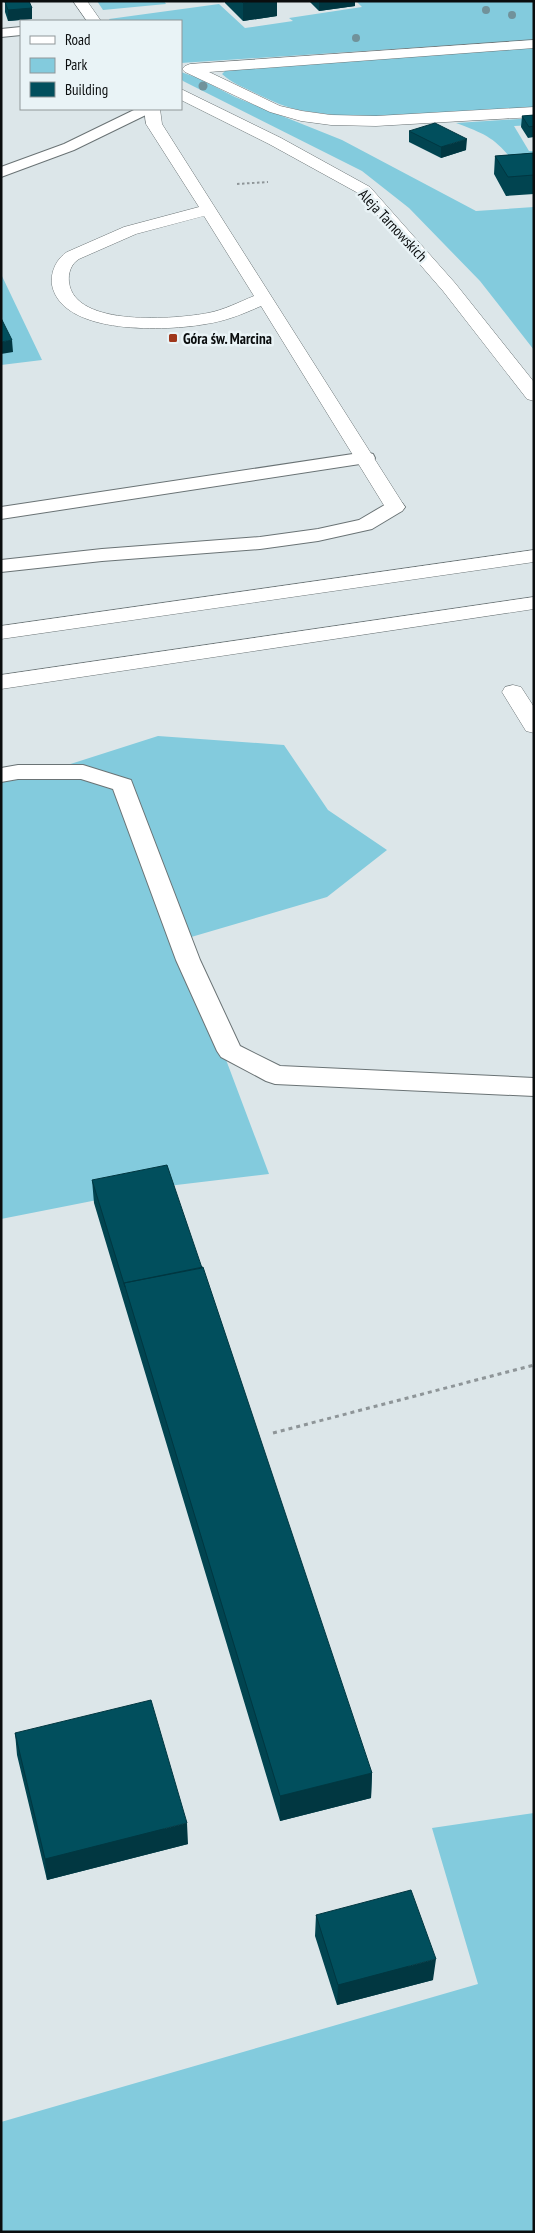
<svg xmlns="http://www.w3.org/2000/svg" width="535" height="2233" viewBox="0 0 535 2233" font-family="'PT Sans Narrow',sans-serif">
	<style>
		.green { fill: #83cbdd }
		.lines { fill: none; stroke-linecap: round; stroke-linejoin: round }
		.service-casing { stroke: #6a7375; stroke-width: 2 }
		.minor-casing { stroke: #6a7375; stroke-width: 1 }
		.primary-casing { stroke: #6a7375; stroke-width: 1 }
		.path-far1 { stroke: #8e9598; stroke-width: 2; stroke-dasharray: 2.5 2.5; stroke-linecap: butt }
		.path { stroke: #8e9598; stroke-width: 3; stroke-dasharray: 4 4; stroke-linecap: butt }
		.service { fill: #fff; fill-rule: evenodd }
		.minor { fill: #fff; fill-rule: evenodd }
		.primary { fill: #fff; fill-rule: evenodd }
		.tree { fill: #71929a }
		.wall { fill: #014450 }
		.shaded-wall { fill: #013741 }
		.building { fill: #014f5d; stroke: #013741 }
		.poi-dot { fill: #9f371b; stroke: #e9f3f6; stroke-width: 2 }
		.labels { text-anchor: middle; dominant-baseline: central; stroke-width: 5; stroke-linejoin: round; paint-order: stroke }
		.far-street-label { font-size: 15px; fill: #0a0d0e; stroke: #e9f3f6 }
		.far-poi-label { font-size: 15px; font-weight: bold; fill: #0a0d0e; stroke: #e9f3f6; text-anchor: start }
	</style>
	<rect width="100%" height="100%" fill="#dce6e9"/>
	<path class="green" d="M97,1H164L166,4L103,10Z
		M356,1H534V40L181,63V21H110L109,19L219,4L245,28L293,21L289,18L362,7Z
		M534,46V108C459,113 380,124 305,111C288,109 270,100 255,93C243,87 232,83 222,74L226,70Z
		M181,72L198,78L235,97L342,140L476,211L534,207V350L480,281L409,208L362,171L183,81L181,79Z
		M534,118V125L514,126L529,151H534V160L513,161C494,137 485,134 456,123Z
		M1,274L42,360L1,365Z
		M158,736L284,745L328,810L387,850L327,897L181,940L269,1174L168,1186L1,1219V776L58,768Z
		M534,1813V2232H1V2122L478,1984L432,1828Z"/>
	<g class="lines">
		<defs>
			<path id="service" d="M21,27V35L1,37V29Z
				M136,109H154L152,112L74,150L1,177V167L64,144Z
				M366,452L373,454L375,458L373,462L1,519V507Z
				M395,501L402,503L405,507L402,511L372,529L318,541L260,549L102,561L1,572V560L102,549L260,537L318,529L359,520L388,503Z
				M18,765H83L131,780L200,960L240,1046L280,1066L534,1078V1096L275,1084L266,1081L221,1057L217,1051L176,960L113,789L81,779H18L1,782V768Z"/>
			<path id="minor" d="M73,1H87L101,21H87Z
				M534,40V48L209,72L280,106L302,111L331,115L376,116L534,107V117L376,126L331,125L301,121L270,112L185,72L182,69L185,66L190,64Z
				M181,89L281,138L370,187L455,283L534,382V401L527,399L443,291L358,193L269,144L181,100Z
				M144,109H160L162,124L405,507L402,511L395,513L388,511L385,507L261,306C243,314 226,321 206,324C168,331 62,336 52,285C50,272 57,258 67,252L124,227L199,207L146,124ZM204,216L254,296C239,302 224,310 208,313C177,319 74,328 69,282C68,273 71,264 79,259L136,234Z
				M513,685L521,687L534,707V733L526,731L502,692L505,687Z"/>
			<path id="primary" d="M534,550V562L1,639V626Z
				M534,597V609L1,689V675Z"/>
		</defs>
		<use href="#service" class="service-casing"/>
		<use href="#minor" class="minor-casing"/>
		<use href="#primary" class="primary-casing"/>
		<path class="path-far1" d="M237,184L268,182"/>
		<path class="path" d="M273,1433L534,1365"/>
		<use href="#service" class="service"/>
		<use href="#minor" class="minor"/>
		<use href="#primary" class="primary"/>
	</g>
	<g class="tree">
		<circle cx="486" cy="10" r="4"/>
		<circle cx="512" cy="15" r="4"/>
		<circle cx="356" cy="38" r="4"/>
		<circle cx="203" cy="86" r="4.5"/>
	</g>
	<path class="wall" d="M225,1H277V16L243,21L225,3Z
		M309,1H355V6L319,11Z
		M5,2L32,8V19L8,21L5,12Z
		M534,115V137L528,138L521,127L522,116Z
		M409,131L466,150L441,158L409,142Z
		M534,153V194L506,196L494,174L495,156Z
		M92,1180L372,1773L371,1798L280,1821L94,1203Z
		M15,1733L188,1844L47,1880L17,1755Z
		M316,1915L433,1980L337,2005L315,1936Z"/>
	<path class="shaded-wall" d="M260,1H277V16L243,21V3Z
		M319,1H355V6L319,11Z
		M32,8V19L8,21V10Z
		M467,139L466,150L441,158V147Z
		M12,340L13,352L1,354V342Z
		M372,1773L371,1798L280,1821V1796Z
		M187,1823L188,1844L47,1880L45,1859Z
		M436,1959L433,1980L337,2005L338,1985Z"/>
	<path class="building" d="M12,1H29L32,8L8,10L5,2Z
		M241,1H260L243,3Z
		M534,115V126L529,127L522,116Z
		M435,123L467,139L441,147L409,131Z
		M534,153V175L508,177L495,156Z
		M1,318L12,340L1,342Z
		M167,1165L202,1268L124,1283L125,1287L92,1180Z
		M203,1267L372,1773L280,1796L124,1283Z
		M151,1700L187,1823L45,1859L15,1733Z
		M411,1890L436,1959L338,1985L316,1915Z"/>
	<rect class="poi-dot" x="168" y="333" width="10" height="10" rx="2.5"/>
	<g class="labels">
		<g class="far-street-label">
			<text transform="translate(393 225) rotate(47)">Aleja Tarnowskich</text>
		</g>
		<g class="far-poi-label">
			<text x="183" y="338">Góra św. Marcina</text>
		</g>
	</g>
	<rect width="535" height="2233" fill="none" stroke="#0a0d0e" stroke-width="5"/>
	<rect x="20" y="20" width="162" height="90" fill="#e9f3f6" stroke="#909799"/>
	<rect x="30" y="36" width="25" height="8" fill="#ffffff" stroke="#909799"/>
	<text x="65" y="45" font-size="15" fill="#0a0d0e">Road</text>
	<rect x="30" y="58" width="25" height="15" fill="#83cbdd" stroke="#909799"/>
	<text x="65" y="70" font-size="15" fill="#0a0d0e">Park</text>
	<rect x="30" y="82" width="25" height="15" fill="#014f5d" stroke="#909799"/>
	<text x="65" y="95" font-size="15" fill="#0a0d0e">Building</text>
</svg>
